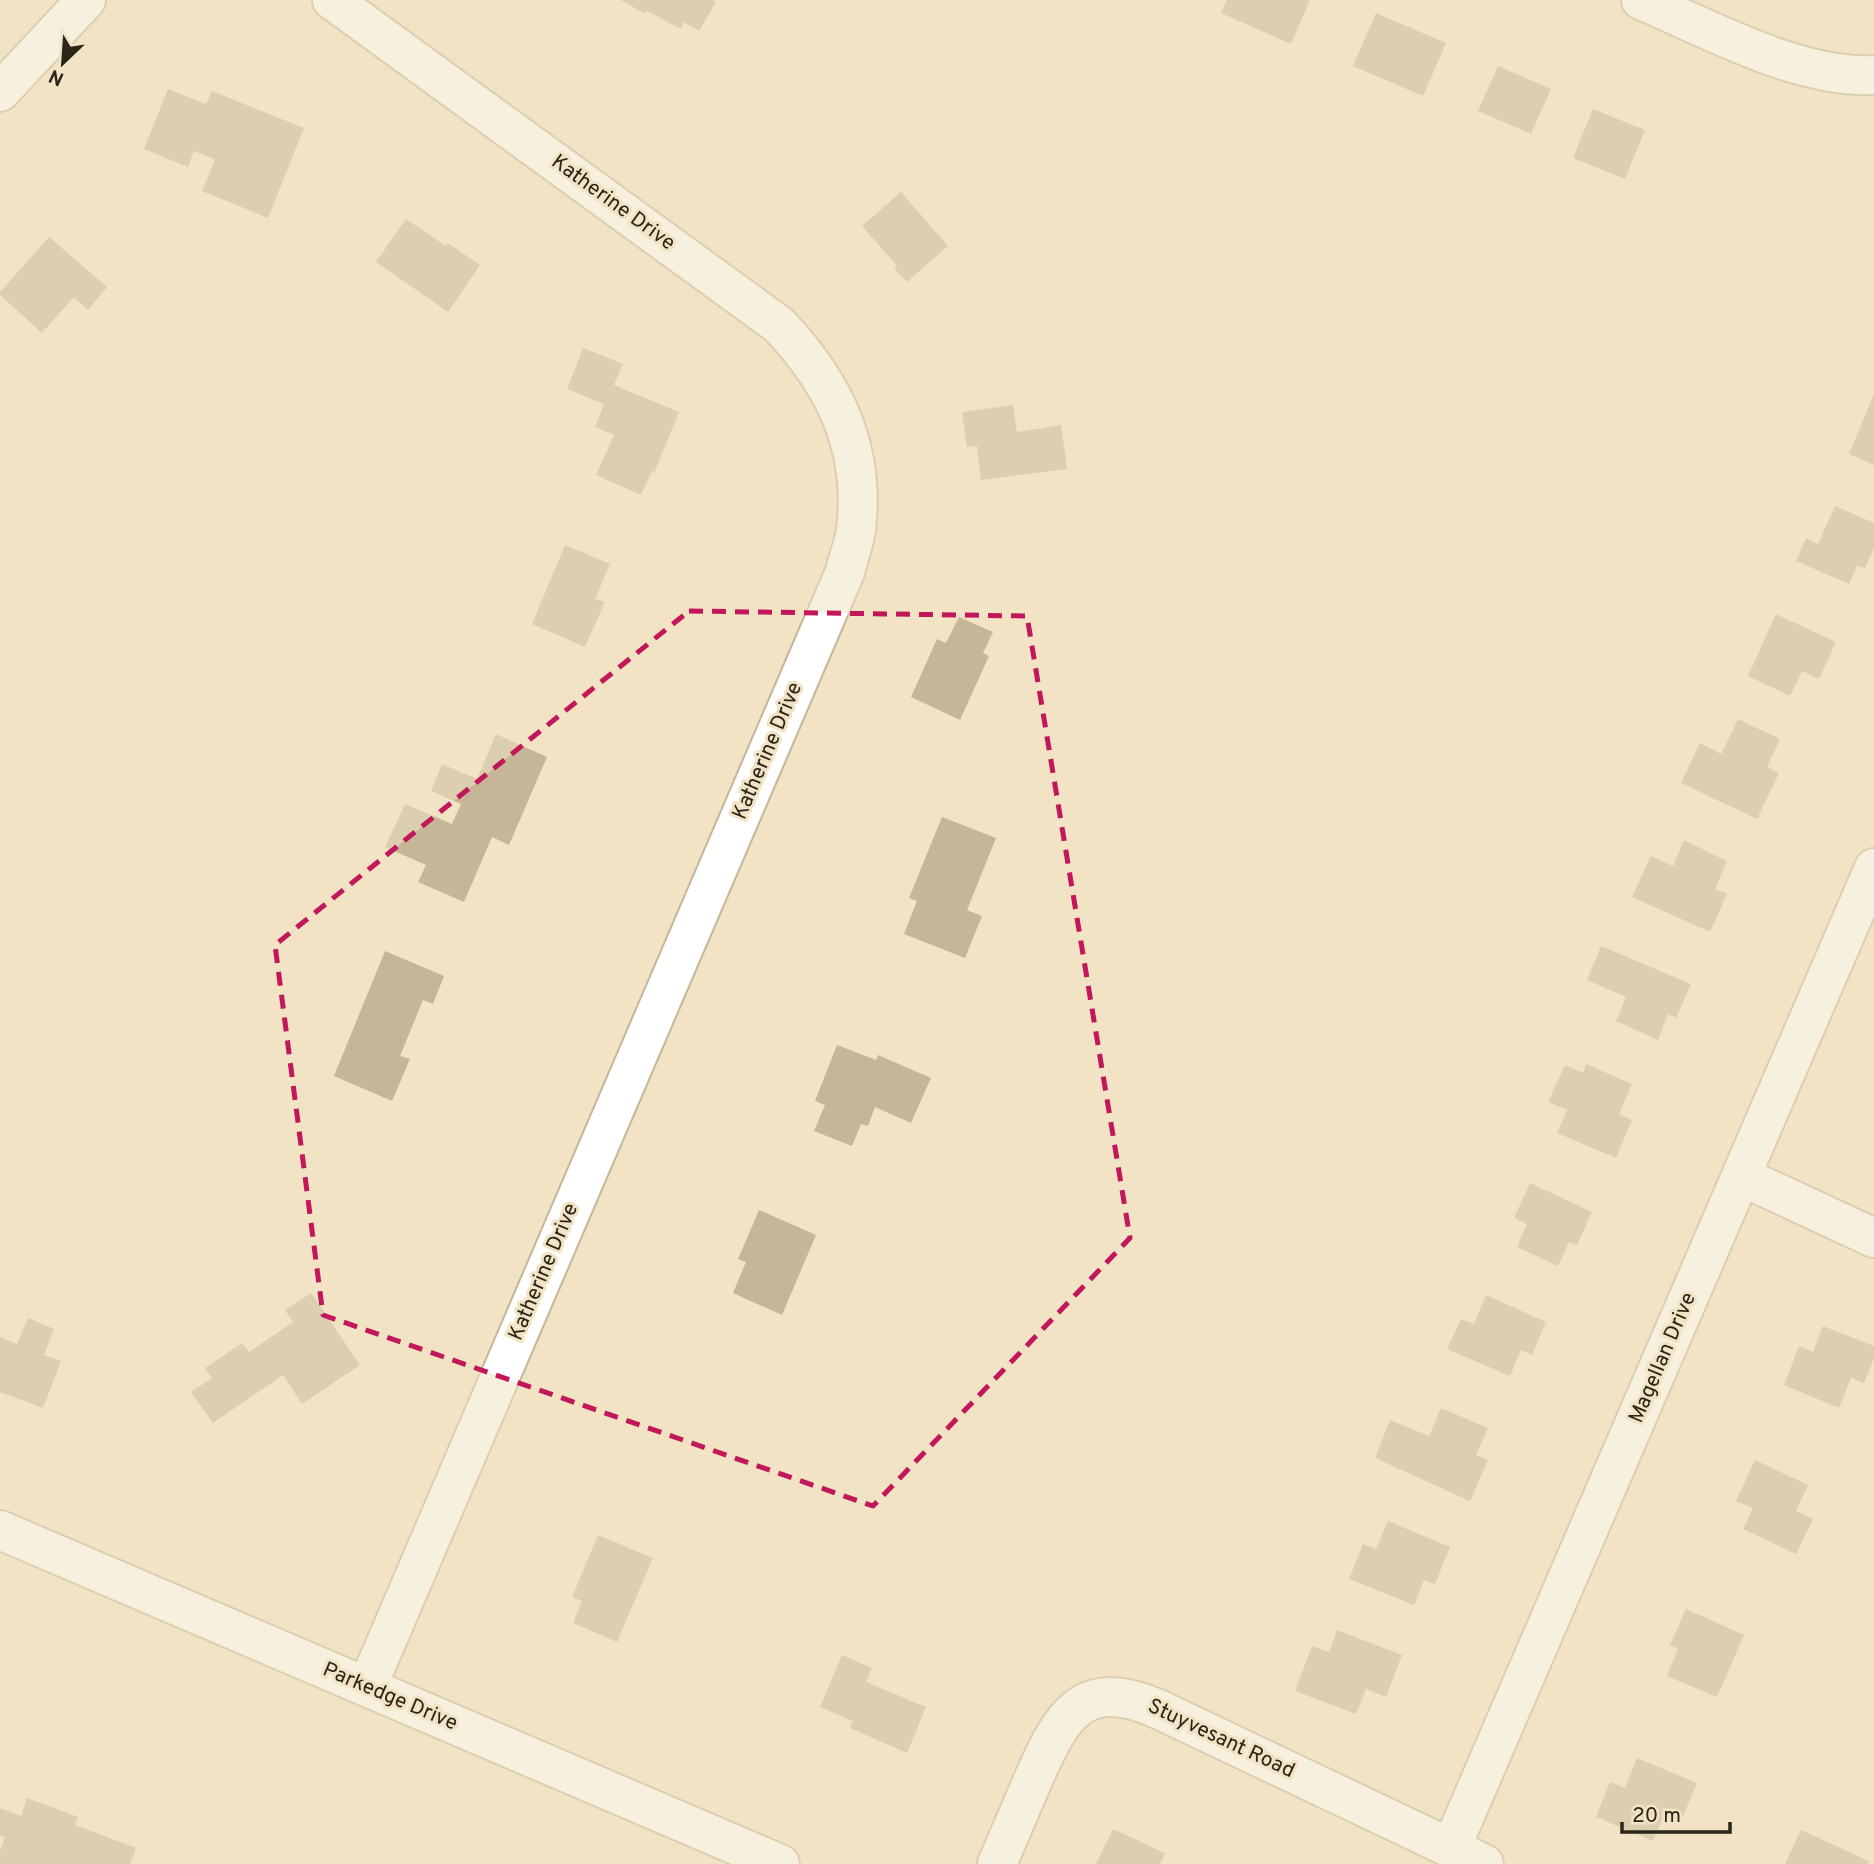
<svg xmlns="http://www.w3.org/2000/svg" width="1874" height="1864" viewBox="0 0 1874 1864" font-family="Overpass,sans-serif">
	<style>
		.building { fill: #c4b697 }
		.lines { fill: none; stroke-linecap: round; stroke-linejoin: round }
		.minor-casing { stroke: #c4b698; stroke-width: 42 }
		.minor { stroke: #fff; stroke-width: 38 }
		.marked { fill: none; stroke: #c2185b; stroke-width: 5; stroke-dasharray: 14 9; stroke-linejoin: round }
		.labels { text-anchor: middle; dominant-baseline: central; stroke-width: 6; stroke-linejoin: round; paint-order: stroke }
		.street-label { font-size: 21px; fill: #2a2519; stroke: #f1e3c3 }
	</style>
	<rect width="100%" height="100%" fill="#f1e3c3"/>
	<path class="building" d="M621,0H713L716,2L699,31L684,22L681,29L647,11L645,14Z
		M1227,0H1310L1291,44L1221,13Z
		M1376,13L1446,43L1423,96L1353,66Z
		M1498,66L1551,89L1531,134L1478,111Z
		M168,89L206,104L212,91L304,128L268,218L202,191L215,159L194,151L188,167L144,149Z
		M1593,109L1645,130L1625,179L1573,158Z
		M901,192L948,246L907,282L894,269L897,266L862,226Z
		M406,219L446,246L448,243L480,265L448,312L376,262Z
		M49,237L107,287L88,310L74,297L42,333L0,295V292Z
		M583,348L623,364L614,385L679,412L654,473L652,471L641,495L596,475L614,435L595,427L604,404L567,389Z
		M1874,394V465L1849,454Z
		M1013,405L1017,432L1061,425L1067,469L981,480L977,446L967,447L962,412Z
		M1835,506L1874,523V548L1865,568L1857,566L1849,584L1796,561L1806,538L1818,544Z
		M565,545L610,564L595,599L605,602L585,647L532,624Z
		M1776,614L1836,642L1819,679L1802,671L1790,696L1748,676Z
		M959,617L993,632L983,653L989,656L960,720L911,697L937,639L946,643Z
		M1738,719L1780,739L1767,767L1779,773L1757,819L1681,783L1700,743L1721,754Z
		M496,734L547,757L509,845L492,837L464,902L418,882L426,865L385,847L405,804L452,824L461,804L431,791L442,764L477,779Z
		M942,817L996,838L967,910L982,916L965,958L904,934L917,901L909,898Z
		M1684,840L1727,861L1715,889L1727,894L1710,932L1632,897L1651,856L1673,866Z
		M1601,946L1691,984L1676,1018L1668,1014L1658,1040L1616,1021L1626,997L1587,980Z
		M385,951L444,976L433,1004L423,1000L400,1056L410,1059L392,1101L334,1076Z
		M837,1045L876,1060L878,1055L931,1078L911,1123L875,1107L868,1126L861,1124L852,1146L814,1131L825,1105L815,1101Z
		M1586,1064L1632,1084L1619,1114L1632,1120L1616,1158L1557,1133L1567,1110L1548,1102L1565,1065L1583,1073Z
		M1530,1183L1592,1212L1577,1245L1569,1242L1558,1266L1517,1247L1527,1224L1514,1218Z
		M759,1210L816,1235L782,1315L733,1293L746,1262L738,1259Z
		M311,1293L360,1365L302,1404L283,1375L213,1423L191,1392L212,1378L205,1368L242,1343L249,1352L293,1322L285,1310Z
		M1486,1295L1546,1322L1532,1355L1521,1350L1510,1376L1447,1349L1461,1319L1474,1324Z
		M28,1318L54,1329L44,1355L61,1361L43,1408L0,1392V1337L17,1344Z
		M1823,1326L1874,1346V1358L1864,1383L1851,1378L1839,1408L1784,1385L1799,1346L1813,1352Z
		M1441,1408L1488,1428L1476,1455L1488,1460L1470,1501L1375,1458L1390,1420L1429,1436Z
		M1755,1460L1808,1485L1796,1511L1813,1519L1796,1554L1743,1529L1753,1508L1736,1501Z
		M1388,1521L1450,1547L1435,1584L1424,1580L1414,1605L1349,1579L1363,1544L1376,1549Z
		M598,1535L653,1558L617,1642L573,1623L582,1601L572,1597Z
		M1686,1609L1744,1635L1717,1697L1667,1676L1678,1649L1670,1645Z
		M1337,1630L1402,1655L1386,1697L1366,1689L1356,1714L1295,1691L1312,1646L1329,1652Z
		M842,1655L872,1668L866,1682L926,1707L907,1753L850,1728L853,1721L820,1707Z
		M1637,1758L1697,1783L1681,1821L1665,1814L1653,1841L1596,1817L1610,1782L1625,1788Z
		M27,1798L78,1817L75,1825L136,1848L130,1864H0V1851L5,1837L0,1836V1808L21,1816Z
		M1113,1829L1165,1853L1160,1864H1096Z
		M1801,1830L1869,1861L1868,1864H1785Z"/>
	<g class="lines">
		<defs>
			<path id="minor" d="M332,0L779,325C834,383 866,448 856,530C854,544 848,558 845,572L367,1687
				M1641,0C1709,29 1799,79 1874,75
				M0,92L86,0
				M1741,1176L1874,1238
				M0,1530L780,1864
				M1451,1848L1874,868
				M997,1864C1009,1836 1021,1808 1033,1780C1061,1717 1081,1675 1158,1709L1484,1864"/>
		</defs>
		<use href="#minor" class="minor-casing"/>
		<use href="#minor" class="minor"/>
	</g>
	<path d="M0 0H1874V1864H0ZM689,611L1027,616L1130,1238L873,1506L323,1315L275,945Z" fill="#f1e3c3" fill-opacity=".55" fill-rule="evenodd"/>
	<path class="marked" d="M689,611L1027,616L1130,1238L873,1506L323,1315L275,945Z"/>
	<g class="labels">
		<g class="street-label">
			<text transform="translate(613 203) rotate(36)">Katherine Drive</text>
			<text transform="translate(768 751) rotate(-67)">Katherine Drive</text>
			<text transform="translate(544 1272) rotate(-67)">Katherine Drive</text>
			<text transform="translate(1663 1358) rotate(-67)">Magellan Drive</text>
			<text transform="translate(390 1697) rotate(23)">Parkedge Drive</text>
			<text transform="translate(1221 1739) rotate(25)">Stuyvesant Road</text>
		</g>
	</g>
	<g transform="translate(63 63) rotate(205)" stroke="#f1e3c3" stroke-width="5" paint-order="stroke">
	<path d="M0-5L12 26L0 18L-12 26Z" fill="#2a2519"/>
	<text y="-10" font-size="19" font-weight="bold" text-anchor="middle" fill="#2a2519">N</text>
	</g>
	<path d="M1622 1822v10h108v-10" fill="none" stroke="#2a2519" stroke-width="3.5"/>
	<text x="1632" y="1822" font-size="21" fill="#2a2519" stroke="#f1e3c3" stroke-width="5" paint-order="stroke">20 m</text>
</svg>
